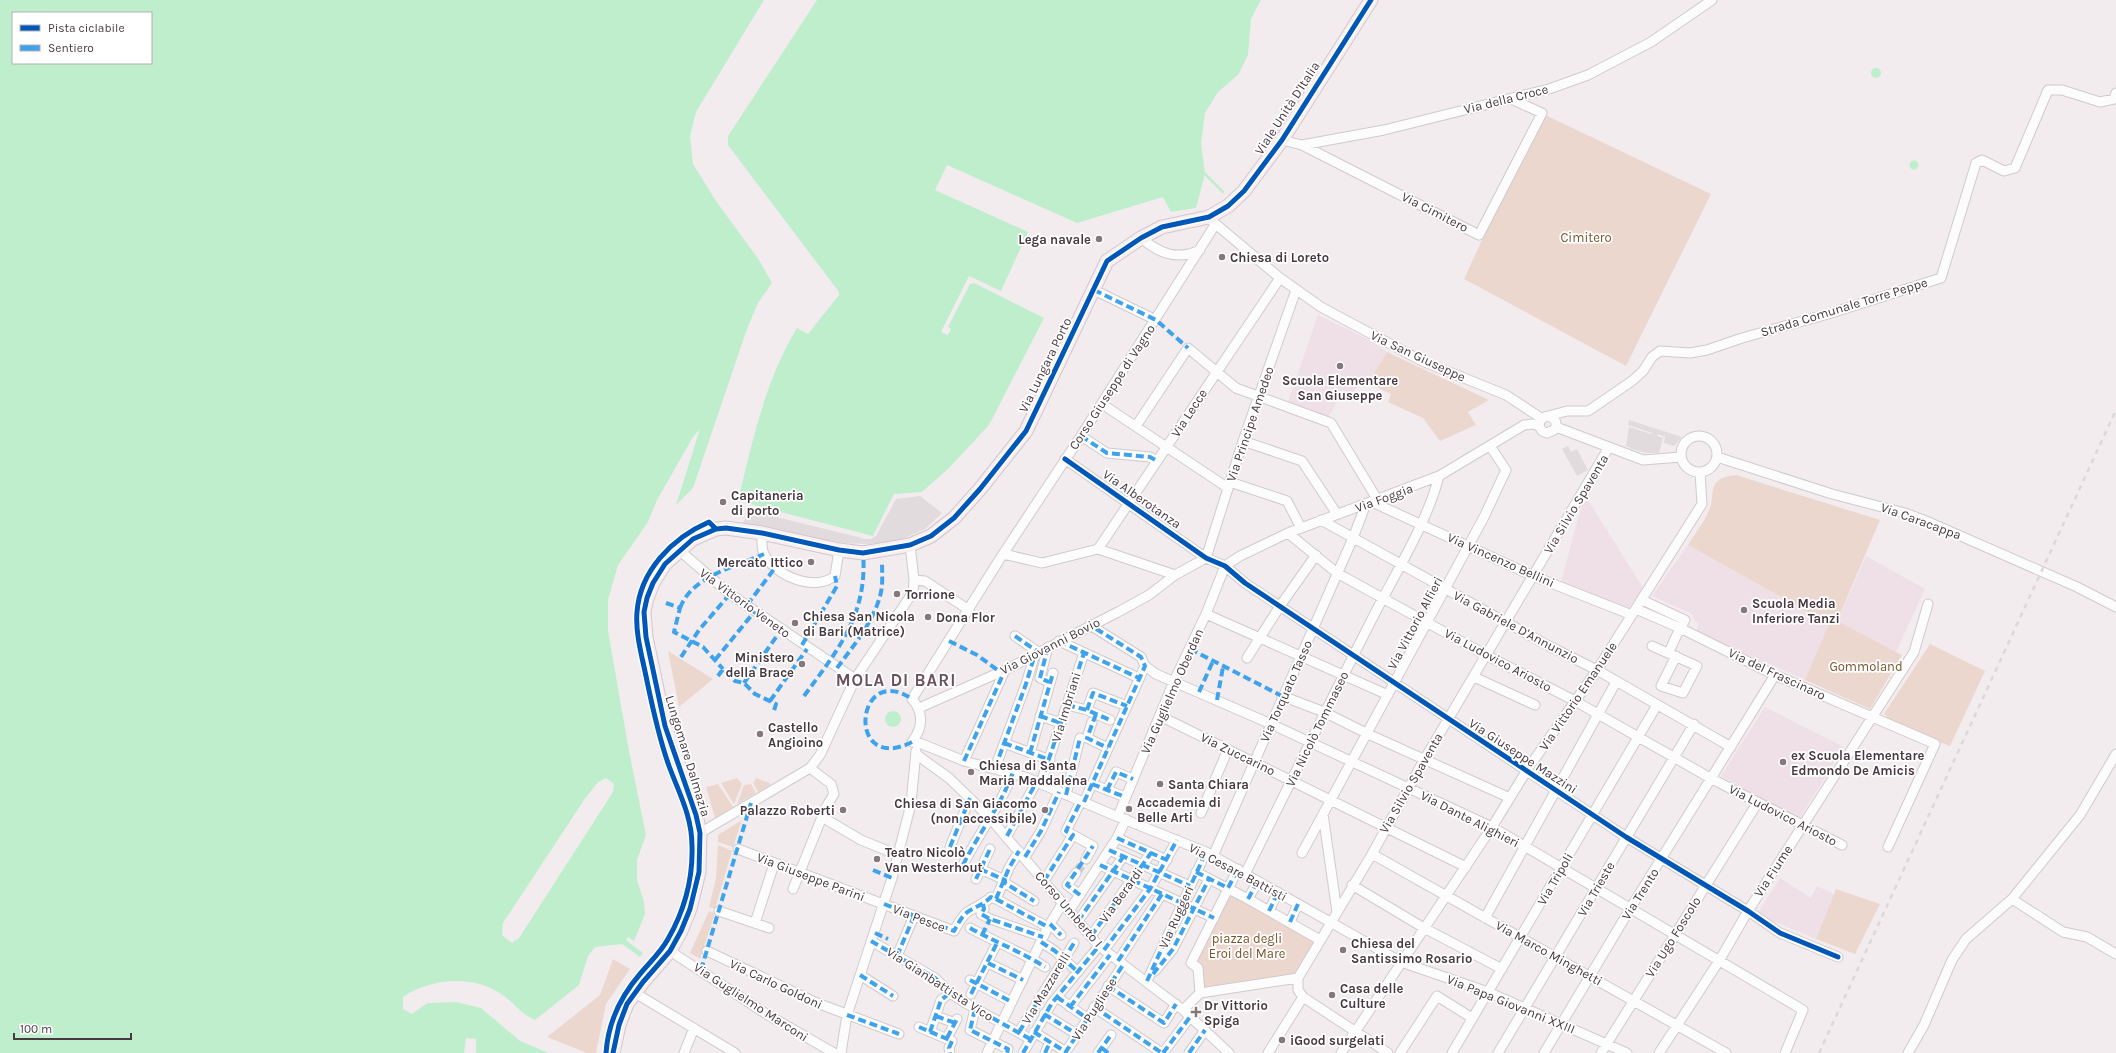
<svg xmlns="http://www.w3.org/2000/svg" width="2116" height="1053" viewBox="0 0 2116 1053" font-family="Karla,sans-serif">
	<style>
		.education { fill: #efdfe6 }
		.green { fill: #ecd7cf }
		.parking { fill: #e2dbde }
		.water { fill: #bfeecd; fill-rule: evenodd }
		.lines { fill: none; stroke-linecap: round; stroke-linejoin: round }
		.stream { stroke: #bfeecd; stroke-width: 2.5 }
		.street-tunnel { stroke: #d0c8cc; stroke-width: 9; stroke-dasharray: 9 4.5; stroke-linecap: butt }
		.street-casing { stroke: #d0cacd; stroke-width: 11 }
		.secondary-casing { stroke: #d4c7cc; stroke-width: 15 }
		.street { stroke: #fdfcfd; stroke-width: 9 }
		.secondary { stroke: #f7eff2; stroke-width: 13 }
		.rail { stroke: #dad9da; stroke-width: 2.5; stroke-dasharray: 5 5; stroke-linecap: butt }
		.quiet { stroke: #3fa3ec; stroke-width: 4; stroke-dasharray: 8 4; stroke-linecap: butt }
		.cycleway-casing { stroke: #fff; stroke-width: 8 }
		.cycleway { stroke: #0057b8; stroke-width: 5 }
		.poi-dot { fill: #84777d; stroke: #fff; stroke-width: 1.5 }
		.labels { text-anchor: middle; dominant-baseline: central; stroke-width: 3.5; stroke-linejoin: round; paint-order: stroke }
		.street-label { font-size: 13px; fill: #483840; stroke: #fff }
		.park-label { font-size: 13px; fill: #79552c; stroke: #fff }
		.poi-label { font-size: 13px; font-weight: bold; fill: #483840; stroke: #fff; text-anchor: start }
		.district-label { font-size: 17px; font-weight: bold; letter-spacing: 1px; fill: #6b505d; stroke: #fff }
	</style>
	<rect width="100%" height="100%" fill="#f2ecef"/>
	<path class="education" d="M1318,315L1367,339L1387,352L1368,383L1361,380L1347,402L1339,398L1328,418L1287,405Z
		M1586,497L1643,588L1628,609L1561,582L1580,511Z
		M1688,545L1830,625L1805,680L1696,632L1699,623L1695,621L1692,614L1652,596Z
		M1866,556L1925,589L1896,652L1837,622Z
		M1765,707L1844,747L1799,819L1721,776Z
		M1780,878L1811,898L1817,886L1834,894L1816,939L1757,914Z"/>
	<path class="green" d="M1541,113L1711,194L1626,366L1464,279Z
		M1387,352L1489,400L1468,412L1476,425L1440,441L1423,418L1388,402L1391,394L1368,383Z
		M1736,475L1880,520L1837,621L1902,655L1870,709L1805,680L1829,624L1688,545C1696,532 1707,519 1711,504C1713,496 1711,490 1716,483C1721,477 1728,476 1736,475Z
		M1930,644L1985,671L1950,746L1885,722L1887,716L1884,714Z
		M668,651L713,679L679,707Z
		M737,778L742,784L734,804L721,783Z
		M756,778L770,783V785L758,792L753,783Z
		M718,784L733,807L715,818L706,787Z
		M751,784L756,793L737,804L744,785Z
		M742,820L733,847L718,842V835Z
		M718,845L732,851L715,909L709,907L716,878Z
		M1836,889L1880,904L1855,954L1816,939Z
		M1230,890L1313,937L1316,944L1297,977L1201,991L1194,963Z
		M709,911L715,913L700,959L690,953Z
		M613,959L630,969L606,1004L596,1053H587L547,1037L600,995Z"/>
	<path class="parking" d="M1629,420L1682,437L1674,446L1664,443L1665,437L1658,434L1657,436L1663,438L1659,453H1646L1632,449L1626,446L1629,427L1651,434L1652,433L1628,425Z
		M1568,446L1571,452L1577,449L1588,470L1577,476L1562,449Z
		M920,496L942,513L925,529L898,541L868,544L844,543L742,524L747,516L756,512L866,539H871L876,536L896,499Z"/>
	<path class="water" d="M0,0H764L696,112L690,136L693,164L716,201L759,260L772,283L758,303L747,329L693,488L676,505L700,429L693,437L657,500L648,522L618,565L608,600V631L629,751L646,835L637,860V880L644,902L645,914L634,941L628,937L626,940L643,953L640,957L622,944L595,947L588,956L579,985L535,1020C520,1013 516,1005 504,996C475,974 431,978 403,997V1009L412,1014L427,1003L456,1002L481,1008L520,1041L549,1053H476V1039L466,1038L464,1053H0ZM13,13H151V63H13ZM606,778L614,784L613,792L519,938L512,943L502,935L503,923L584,800L598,782Z
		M817,0H1261L1251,19L1248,55L1238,75L1218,92L1205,113L1201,143L1205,174L1196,208L1171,212L1163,197L1077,223L947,165L935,190L1028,232L1001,291L969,276L941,332L948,335L951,329L948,327L970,284L974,283L1044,318L989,425L949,468L922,492L894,494L873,536L746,503L740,492C754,435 766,379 797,328L808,334L839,295V292L728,145V136Z
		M1871 73a5 5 0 1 1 10 0a5 5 0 1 1-10 0Z
		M1909.5 165a4.5 4.5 0 1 1 9 0a4.5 4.5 0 1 1-9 0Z
		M885 719a8 8 0 1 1 16 0a8 8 0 1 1-16 0Z"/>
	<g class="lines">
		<path class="stream" d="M1205,174L1223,192"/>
		<path class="street-tunnel" d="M1076,873L1086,859"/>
		<defs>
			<path id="street" d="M1282,140L1302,145L1384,130L1549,89L1588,75L1651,42L1712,0
				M1302,145L1479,235L1542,113L1511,99
				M1212,221L1280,278L1321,307L1422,361L1506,395L1541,418
				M1141,238C1159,253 1176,261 1200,250
				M1094,290L1156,320
				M1102,404L1228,488
				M1549,416C1556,419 1558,424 1554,430L1547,433L1542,431L1539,426L1540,421L1544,417L1567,411H1588L1632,381L1643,371L1652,357L1660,351L1690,353L1707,350L1742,338L1828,314L1941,278L1976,163L1982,160L2004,171L2015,168L2048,90H2062L2100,102L2114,99L2116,93
				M1136,426L1188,348L1236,388L1331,423L1377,499
				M1556,427L1643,460L1681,457
				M1681 454a18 18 0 1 1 36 0a18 18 0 1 1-36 0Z
				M1081,436L1107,453L1150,457L1157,461
				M1243,441L1302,461L1337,514
				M1717,457L1832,494L1905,513L1931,523L2077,587L2116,607
				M1065,459L1206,558L1225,566L1245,583L1626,837L1748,911L1780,933L1838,957
				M1230,482L1287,501L1301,528
				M1372,502L1533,576L1632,615
				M1321,520L1549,646L1597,670L1731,747
				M762,533C762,540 761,548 764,554C775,576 814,592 835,576L839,550
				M1288,533L1337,573L1486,655L1575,701L1712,779L1842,845
				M1098,549L1280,278
				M679,550L730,594L855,679
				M1003,554L1042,563L1098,549L1175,575
				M1206,558L1243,441L1296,290
				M914,580L925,581L969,610
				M1636,609L1680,628L1685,620L1642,600
				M1206,614L1388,695
				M1090,625L1141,657L1145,666
				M1015,636L1038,652
				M1059,641L1139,678
				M1652,646L1697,666L1683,693L1661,686L1676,656
				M1048,647L1040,678L1049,682
				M1669,652L1680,628L1775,675L1935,744L1888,847
				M1247,658L1280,606L1316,555
				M1145,666L1156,674L1271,724L1492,827L1803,1010L1785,1053
				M1474,677L1535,705
				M1282,696L1324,712L1368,734L1510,798
				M1067,705L1087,710L1110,720
				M919,708L1005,670L1118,612L1149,595L1175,575L1206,558
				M1087,710L1093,693L1127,706
				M1040,716L1061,723
				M1160,716L1466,867
				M1092,722L1087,738L1108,748
				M912,742L922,744L964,761L1025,777L1111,814L1206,852L1401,962L1488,992L1627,1053
				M912,742C923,728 924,712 912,699L1003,554L1081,436L1215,225
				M1004,743L1050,760
				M1030,753L1053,673
				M917,755L949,778L990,818L1099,946L1183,1010L1229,1053
				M998,760L1026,684L1035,654
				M964,761L1005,670
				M1041,783L1084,653
				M1092,784L1125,797
				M1107,790L1116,772L1133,779
				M1066,795L1080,738
				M1084,802L1145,666
				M1201,813L1228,749
				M1323,814L1337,912
				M1118,816L1174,681L1206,614L1225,566L1240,556L1288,533L1439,476L1524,425L1533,424L1539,426
				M822,817L861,840L898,855
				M700,833L810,768L820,755L855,679L913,592L914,580L910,545
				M1073,835L1093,846L1086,859
				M1007,836L1037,781
				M1117,838L1167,860
				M950,847L970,798
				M738,849L954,931C958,924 962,915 969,911C977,906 984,904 991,897L996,899L1009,868L1019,851
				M1109,850L1190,886
				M1302,853L1484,517L1506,470L1490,446
				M1372,854L1726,1053
				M1213,856L1353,538L1366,504
				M1025,857L1041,831L1059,792
				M963,865C978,834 1001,806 1013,772
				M1100,865L1214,918
				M980,869L1005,880V883L1034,901
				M1196,872L1248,899L1320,940
				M1076,873L1067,885L1080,895
				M1245,874C1287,790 1328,705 1371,621C1393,577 1427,524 1439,476
				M976,879L990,849
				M1044,881L1073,835L1066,831L1081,801
				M1352,885L1424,928L1502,969
				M793,889L826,807L834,794L831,784L810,768
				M996,899L1048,927
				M1248,899L1258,881
				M2012,899L2063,932L2087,937L2116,954
				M983,904L984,909L981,914L990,919L1043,937
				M719,911L769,928
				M1069,911L1117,838L1126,819
				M1269,911L1278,892
				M1485,918L1616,682
				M1078,921L1123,857
				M1290,922L1298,904
				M755,923L774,864
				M1050,924L1061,935
				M970,928C995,942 1022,952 1045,967
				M1091,936L1151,853
				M871,941L935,978L950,993L962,1001L1030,1039
				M1041,942L1055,951L1078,972
				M1104,950L1150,889L1177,840
				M670,951L768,1015L834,1053
				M707,951L817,1003L899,1034
				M897,956L914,916
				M1118,961L1162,894
				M988,963L1023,980
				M1155,971L1173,949L1209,879
				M860,975L893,996
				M970,980L1012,1002
				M1147,981L1206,852
				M1108,986L1164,1023L1176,1004
				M635,993L735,1053
				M1200,993L1198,968L1191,963L1238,869
				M971,994L997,943
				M1057,997L1088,1019
				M1070,1007L1110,955
				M1094,1007L1162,1053
				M975,1009L970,1030L1008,1049L1007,1053
				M1183,1010L1200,993L1298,978
				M1044,1014L1078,1035
				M936,1016L955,1023
				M919,1027L952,1041L949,1048L950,1053
				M930,1032L941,1000L950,993
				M1019,1032L1074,943
				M1034,1032L1066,1052
				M947,1038L957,1019
				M684,1053L694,1028
				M841,1053L847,1015L892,878L911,804L916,751
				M987,1053L1048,927L1062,904
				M1023,1053L1052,1003L1099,946
				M1045,1053L1050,1042
				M1065,1053L1123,965
				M1098,1053L1111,1035
				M1163,1053L1190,1017
				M1189,1053L1205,1030
				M1268,1053L1303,997
				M1341,1053L1492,827L1527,770L1597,670L1702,504L1700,472
				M1388,1053L1303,997L1298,990V978L1372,854L1424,760L1609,447
				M1400,1053L1437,996L1472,1018
				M1452,1053L1657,705
				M1498,1053L1694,724
				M1544,1053L1630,909L1775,675
				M1601,1053L1758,802
				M1659,1053L1719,961L1748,911L1914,652L1928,604
				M1908,1053L1924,1025L1952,960L1966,939L2012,899L2080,815L2116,754"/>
			<path id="secondary" d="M613,1053L619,1025L627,1004L643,982L670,951L681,931L690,909L699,872L700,833L696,815L665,726L646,637L644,612L647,598L653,583L665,564L693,539L716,529L726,528L762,533L839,550L863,553L910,545L931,536L954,518L980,489L1026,431L1107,261L1141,238L1162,227L1209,217L1228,206L1244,191L1282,140L1371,0"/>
		</defs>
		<use href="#street" class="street-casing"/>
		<use href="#secondary" class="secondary-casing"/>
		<use href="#street" class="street"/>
		<use href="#secondary" class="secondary"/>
		<path class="rail" d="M1819,1053L2116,410"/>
		<path class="quiet" d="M1094,290L1156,320L1188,348
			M1081,436L1107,453L1150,457L1157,461
			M666,603L680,608L674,632L703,647L723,669
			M747,605L775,568
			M680,608C692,576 735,567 764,554
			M1015,636L1038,652
			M949,641L977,655L999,671
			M1059,641L1139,678
			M802,645L837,586L835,576
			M1048,647L1040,678L1049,682
			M1190,649L1282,696
			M681,657L699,630L730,594
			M715,660L755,611
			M837,668C854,645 875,620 881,592C883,582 882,572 882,561
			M718,676L723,669L735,681L744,683L755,694L776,704L773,714
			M744,683L781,630
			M1199,692L1213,661
			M804,696C838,650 868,614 863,553
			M1217,700L1223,667
			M770,701L807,649
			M1067,705L1087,710L1110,720
			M1087,710L1093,693L1127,706
			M1096,714L1087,738L1108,748
			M1040,716L1061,723
			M912,742C845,776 855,660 912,699
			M1004,743L1050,760
			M1030,753L1053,673
			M964,761L1005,670
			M995,768L1026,684L1035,654
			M1041,783L1084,653
			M1092,784L1125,797
			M1107,790L1116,772L1133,779
			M1066,795L1080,738
			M1084,802L1145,666L1141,657L1090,625
			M1007,836L1037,781
			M1117,838L1167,860
			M950,847L970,798
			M1109,850L1190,886
			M1025,857L1041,831L1059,792
			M963,865C978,834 1001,806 1013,772
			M1100,865L1214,918
			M980,869L1005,880V883L1034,901
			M873,870L892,878
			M1196,872L1228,888L1238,869
			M976,879L990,849
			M1044,881L1073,835L1066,831L1081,801
			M1080,895L1067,885L1093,846
			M996,899L1048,927
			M1248,899L1258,881
			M884,904L954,931C958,924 962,915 969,911C977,906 984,904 991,897L996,899L1009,868L1019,851
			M983,904L984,909L981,914L990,919L1043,937
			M1269,911L1278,892
			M1078,921L1123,857
			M1290,922L1298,904
			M1050,924L1061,935
			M970,928C995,942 1022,952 1045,967
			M875,933L888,939
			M982,935L990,919
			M1091,936L1151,853
			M871,941L935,978L950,993L962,1001L1030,1039
			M1041,942L1055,951L1078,972
			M1104,950L1150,889L1177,840
			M897,956L914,916
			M1118,961L1162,894
			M988,963L1023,980
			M701,970L751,803
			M1153,974L1173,949L1209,879
			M860,975L893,996
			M970,980L1012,1002
			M1147,981L1206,852
			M1108,986L1164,1023L1176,1004
			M971,994L997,943
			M1057,997L1088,1019
			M1070,1007L1110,955
			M1094,1007L1162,1053
			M975,1009L970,1030L1008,1049L1007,1053
			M1044,1014L1078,1035
			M847,1015L899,1034
			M936,1016L955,1023
			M919,1027L952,1041L949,1048L950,1053
			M930,1032L941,1000L950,993
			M1019,1032L1074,943
			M1034,1032L1066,1052
			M947,1038L957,1019
			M1102,1048L1108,1053
			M1023,1053L1052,1003L1099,946
			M1045,1053L1050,1042
			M1065,1053L1123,965
			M1098,1053L1111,1035
			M1163,1053L1190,1017
			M1189,1053L1205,1030"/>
		<defs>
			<path id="cycleway" d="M1065,459L1206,558L1225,566L1245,583L1626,837L1748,911L1780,933L1838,957
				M606,1053C608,1023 621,996 640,974C650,962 661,952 668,939C684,911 693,878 692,846C692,816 679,793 669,766C659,738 653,710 647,681C643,660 635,634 637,612C640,571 672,538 709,522L716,529
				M613,1053L619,1025L627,1004L643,982L670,951L681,931L690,909L699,872L700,833L696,815L665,726L646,637L644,612L647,598L653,583L665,564L693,539L716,529L726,528L762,533L839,550L863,553L910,545L931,536L954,518L980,489L1026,431L1107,261L1141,238L1162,227L1209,217L1228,206L1244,191L1282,140L1371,0"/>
		</defs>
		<use href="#cycleway" class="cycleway-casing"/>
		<use href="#cycleway" class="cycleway"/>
	</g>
	<g class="poi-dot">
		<circle cx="1099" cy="239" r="4"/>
		<circle cx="1222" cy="257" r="4"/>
		<circle cx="1340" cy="366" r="4"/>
		<circle cx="723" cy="502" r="4"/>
		<circle cx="811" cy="562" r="4"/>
		<circle cx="897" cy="594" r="4"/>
		<circle cx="1744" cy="610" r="4"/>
		<circle cx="928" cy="617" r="4"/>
		<circle cx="795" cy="623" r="4"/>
		<circle cx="802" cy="664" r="4"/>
		<circle cx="760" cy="734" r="4"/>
		<circle cx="1783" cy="762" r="4"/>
		<circle cx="971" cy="772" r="4"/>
		<circle cx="1160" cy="784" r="4"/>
		<circle cx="1129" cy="809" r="4"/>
		<circle cx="843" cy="810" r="4"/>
		<circle cx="1045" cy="810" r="4"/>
		<circle cx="877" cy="859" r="4"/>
		<circle cx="1343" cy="950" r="4"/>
		<circle cx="1332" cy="995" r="4"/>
		<path d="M1194 1006h4v4h4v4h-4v4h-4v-4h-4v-4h4z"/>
		<circle cx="1282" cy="1040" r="4"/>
	</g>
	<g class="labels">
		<g class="street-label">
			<text transform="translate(1506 99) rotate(-14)">Via della Croce</text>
			<text transform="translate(1287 108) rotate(-57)">Viale Unità D'Italia</text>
			<text transform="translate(1435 212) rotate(27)">Via Cimitero</text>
			<text transform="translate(1844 307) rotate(-17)">Strada Comunale Torre Peppe</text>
			<text transform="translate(1418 356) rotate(25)">Via San Giuseppe</text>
			<text transform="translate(1045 365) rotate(-64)">Via Lungara Porto</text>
			<text transform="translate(1112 387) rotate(-57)">Corso Giuseppe di Vagno</text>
			<text transform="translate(1189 413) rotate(-57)">Via Lecce</text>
			<text transform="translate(1250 424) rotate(-71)">Via Principe Amedeo</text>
			<text transform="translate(1384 498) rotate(-20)">Via Foggia</text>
			<text transform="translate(1142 499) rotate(35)">Via Alberotanza</text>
			<text transform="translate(1576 504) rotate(-59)">Via Silvio Spaventa</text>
			<text transform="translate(1921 521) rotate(20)">Via Caracappa</text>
			<text transform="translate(1501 560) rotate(24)">Via Vincenzo Bellini</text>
			<text transform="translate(745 603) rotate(36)">Via Vittorio Veneto</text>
			<text transform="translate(1415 623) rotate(-62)">Via Vittorio Alfieri</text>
			<text transform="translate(1516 627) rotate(28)">Via Gabriele D'Annunzio</text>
			<text transform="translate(1050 646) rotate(-27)">Via Giovanni Bovio</text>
			<text transform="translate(1498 660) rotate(28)">Via Ludovico Ariosto</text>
			<text transform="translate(1777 674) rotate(25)">Via del Frascinaro</text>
			<text transform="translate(1172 691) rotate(-66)">Via Guglielmo Oberdan</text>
			<text transform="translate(1286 691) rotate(-66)">Via Torquato Tasso</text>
			<text transform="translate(1578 696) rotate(-56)">Via Vittorio Emanuele</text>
			<text transform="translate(1066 707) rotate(-73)">Via Imbriani</text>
			<text transform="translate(1317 729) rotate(-64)">Via Nicolò Tommaseo</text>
			<text transform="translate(1238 754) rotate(26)">Via Zuccarino</text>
			<text transform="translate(688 756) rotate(73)">Lungomare Dalmazia</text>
			<text transform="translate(1523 756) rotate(33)">Via Giuseppe Mazzini</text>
			<text transform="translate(1411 783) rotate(-60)">Via Silvio Spaventa</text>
			<text transform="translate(1783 815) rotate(27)">Via Ludovico Ariosto</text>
			<text transform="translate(1470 819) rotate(27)">Via Dante Alighieri</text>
			<text transform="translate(1773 871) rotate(-57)">Via Fiume</text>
			<text transform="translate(1238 872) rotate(28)">Via Cesare Battisti</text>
			<text transform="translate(811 877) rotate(21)">Via Giuseppe Parini</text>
			<text transform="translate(1555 879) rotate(-60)">Via Tripoli</text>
			<text transform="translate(1596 889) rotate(-60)">Via Trieste</text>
			<text transform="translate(1640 894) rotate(-58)">Via Trento</text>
			<text transform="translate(1121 895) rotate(-54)">Via Berardi</text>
			<text transform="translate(1069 909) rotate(49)">Corso Umberto I</text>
			<text transform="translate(1176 917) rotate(-66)">Via Ruggeri</text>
			<text transform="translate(919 918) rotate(21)">Via Pesce</text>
			<text transform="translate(1673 937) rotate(-58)">Via Ugo Foscolo</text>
			<text transform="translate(1549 953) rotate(29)">Via Marco Minghetti</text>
			<text transform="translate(776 984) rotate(25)">Via Carlo Goldoni</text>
			<text transform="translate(940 984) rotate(33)">Via Gianbattista Vico</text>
			<text transform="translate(1046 988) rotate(-59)">Via Mazzarelli</text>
			<text transform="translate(751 1002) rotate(33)">Via Guglielmo Marconi</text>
			<text transform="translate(1511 1004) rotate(22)">Via Papa Giovanni XXIII</text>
			<text transform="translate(1094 1009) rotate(-57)">Via Pugliese</text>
		</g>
		<g class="park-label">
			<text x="1586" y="237">Cimitero</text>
			<text x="1866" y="666">Gommoland</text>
			<text x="1247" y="938">piazza degli<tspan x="1247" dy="15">Eroi del Mare</tspan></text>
		</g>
		<g class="poi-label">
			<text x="1091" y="239" text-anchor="end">Lega navale</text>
			<text x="1230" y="257">Chiesa di Loreto</text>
			<text x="1340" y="380" text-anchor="middle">Scuola Elementare<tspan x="1340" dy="15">San Giuseppe</tspan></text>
			<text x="731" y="495">Capitaneria<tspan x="731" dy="15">di porto</tspan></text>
			<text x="803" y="562" text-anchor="end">Mercato Ittico</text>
			<text x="905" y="594">Torrione</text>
			<text x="1752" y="603">Scuola Media<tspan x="1752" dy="15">Inferiore Tanzi</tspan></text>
			<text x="803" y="616">Chiesa San Nicola<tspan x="803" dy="15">di Bari (Matrice)</tspan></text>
			<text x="936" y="617">Dona Flor</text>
			<text x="794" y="657" text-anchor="end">Ministero<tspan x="794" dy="15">della Brace</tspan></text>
			<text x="768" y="727">Castello<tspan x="768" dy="15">Angioino</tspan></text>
			<text x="1791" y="755">ex Scuola Elementare<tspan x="1791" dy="15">Edmondo De Amicis</tspan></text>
			<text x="979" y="765">Chiesa di Santa<tspan x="979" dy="15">Maria Maddalena</tspan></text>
			<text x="1168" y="784">Santa Chiara</text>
			<text x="1137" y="802">Accademia di<tspan x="1137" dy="15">Belle Arti</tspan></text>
			<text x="1037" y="803" text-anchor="end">Chiesa di San Giacomo<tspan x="1037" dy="15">(non accessibile)</tspan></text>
			<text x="835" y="810" text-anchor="end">Palazzo Roberti</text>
			<text x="885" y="852">Teatro Nicolò<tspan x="885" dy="15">Van Westerhout</tspan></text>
			<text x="1351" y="943">Chiesa del<tspan x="1351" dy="15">Santissimo Rosario</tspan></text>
			<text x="1340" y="988">Casa delle<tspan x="1340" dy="15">Culture</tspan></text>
			<text x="1204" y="1005">Dr Vittorio<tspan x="1204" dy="15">Spiga</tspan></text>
			<text x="1290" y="1040">iGood surgelati</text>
		</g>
		<g class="district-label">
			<text x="896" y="680">MOLA DI BARI</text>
		</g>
	</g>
	<rect x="12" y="12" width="140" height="52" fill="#ffffff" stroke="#b6afb3"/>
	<rect x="20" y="25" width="20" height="6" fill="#0057b8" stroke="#b6afb3"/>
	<text x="48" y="32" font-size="12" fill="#483840">Pista ciclabile</text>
	<rect x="20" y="45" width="20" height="6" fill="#3fa3ec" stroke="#b6afb3"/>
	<text x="48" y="52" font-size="12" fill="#483840">Sentiero</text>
	<path d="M14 1033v6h117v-6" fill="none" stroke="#483840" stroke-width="2"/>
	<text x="20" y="1033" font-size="12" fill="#483840" stroke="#ffffff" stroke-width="3" paint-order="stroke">100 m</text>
</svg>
